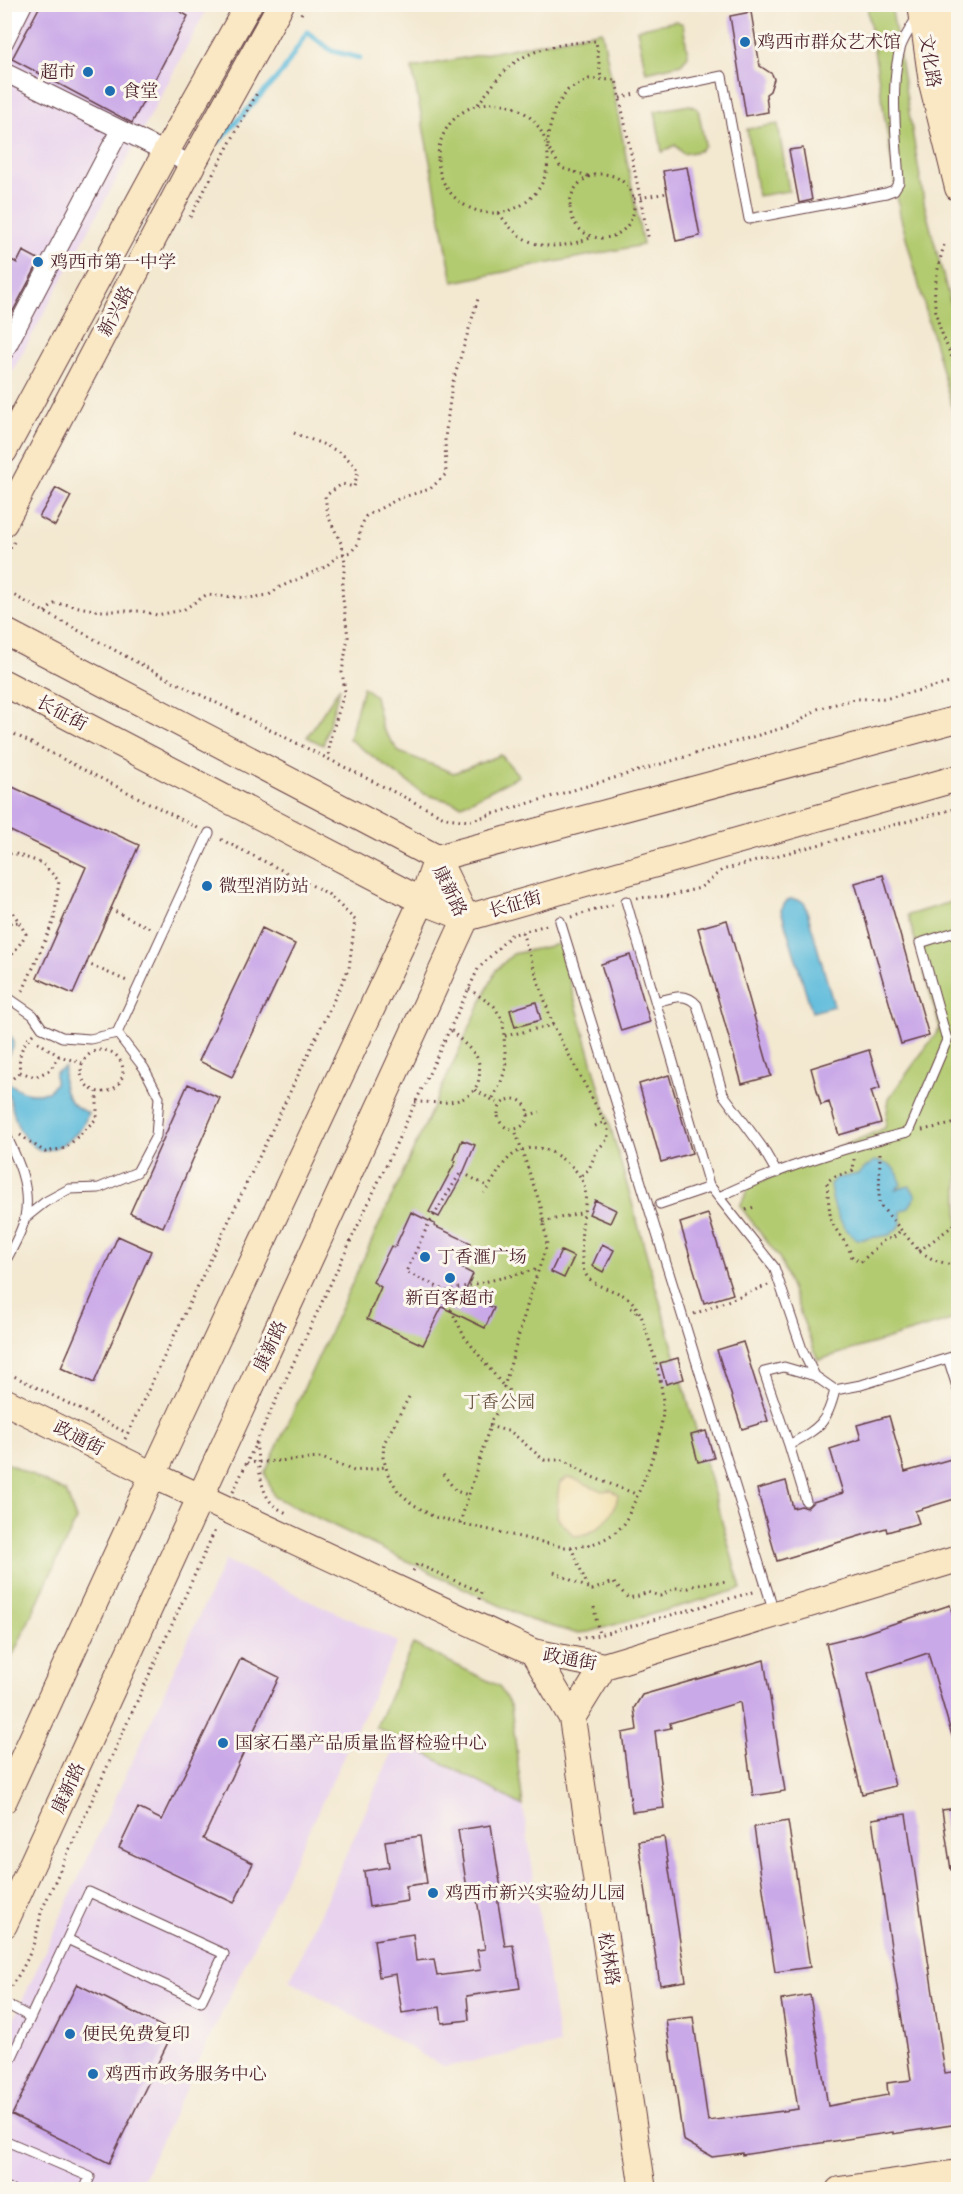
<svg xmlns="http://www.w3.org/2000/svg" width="963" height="2194" viewBox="0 0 963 2194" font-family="'Libre Caslon Text','Noto Serif SC',serif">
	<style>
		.built { fill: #e8d2ee }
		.green { fill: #b2ca70; stroke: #7e744e; stroke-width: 1.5 }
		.sand { fill: #eeda9e; stroke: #9c7c64; stroke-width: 1.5 }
		.water { fill: #5ebcdc; stroke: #546e84; stroke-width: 1.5 }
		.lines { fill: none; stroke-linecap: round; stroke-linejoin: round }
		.stream { stroke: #5ebcdc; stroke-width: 5 }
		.building { fill: #caa9e8 }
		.lane-casing { stroke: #633d44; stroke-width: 11 }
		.street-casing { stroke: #633d44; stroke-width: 20 }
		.secondary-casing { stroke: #633d44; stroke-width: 28 }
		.path { stroke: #633d44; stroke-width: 3; stroke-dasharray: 1.5 4.5; stroke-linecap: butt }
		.lane { stroke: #fff; stroke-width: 9 }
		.street { stroke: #fff; stroke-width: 18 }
		.secondary { stroke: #fae7c3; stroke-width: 26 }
		.path-bridge { stroke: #633d44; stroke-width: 3; stroke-dasharray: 1.5 4.5; stroke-linecap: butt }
		.poi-dot { fill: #1f6fb2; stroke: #fbf7ec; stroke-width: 2 }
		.labels { text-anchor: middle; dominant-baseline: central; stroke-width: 6; stroke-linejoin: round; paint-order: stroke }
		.poi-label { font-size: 18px; fill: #4a1f2b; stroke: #fbf7ec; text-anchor: start }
		.street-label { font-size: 18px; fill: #4a1f2b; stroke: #fbf7ec }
		.park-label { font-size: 18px; fill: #695240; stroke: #fbf7ec }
	</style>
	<rect width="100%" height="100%" fill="#fbf7ec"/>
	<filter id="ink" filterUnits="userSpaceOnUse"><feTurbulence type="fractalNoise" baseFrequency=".0167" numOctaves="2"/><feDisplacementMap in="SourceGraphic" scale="12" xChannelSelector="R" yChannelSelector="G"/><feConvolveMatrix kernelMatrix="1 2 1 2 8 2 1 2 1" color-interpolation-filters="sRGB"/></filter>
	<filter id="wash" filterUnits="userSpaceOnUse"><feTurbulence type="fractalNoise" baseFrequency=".008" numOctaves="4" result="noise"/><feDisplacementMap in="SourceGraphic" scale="24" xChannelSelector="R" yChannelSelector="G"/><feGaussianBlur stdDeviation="1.35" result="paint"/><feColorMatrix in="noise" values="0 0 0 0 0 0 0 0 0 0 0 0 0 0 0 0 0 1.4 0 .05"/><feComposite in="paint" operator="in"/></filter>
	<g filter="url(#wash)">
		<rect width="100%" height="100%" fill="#f3e8d0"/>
		<path class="built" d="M5,5H209L138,139L5,385Z
			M225,1560L398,1642L138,2189L5,2190V2038Z
			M398,1739L523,1806L559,2045L444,2067L290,1980Z"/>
		<path class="green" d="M867,5H891L925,207L958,332V430L900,215Z
			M676,21L683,24L688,56L681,64L646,72L637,29Z
			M602,31L643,245L453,282L412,68Z
			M690,105L698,109L705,145L699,151L683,154L675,145L662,152L655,111Z
			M778,124L789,191L758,196L747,129Z
			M340,687L323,745L307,737Z
			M363,687L375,696L382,728L399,752L454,773L501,755L519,776L462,805L424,794L349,739Z
			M958,900V1318L818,1360L780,1259L740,1206L750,1186L885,1128L889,1098L940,1028L908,915Z
			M559,944L741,1589L589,1632L575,1633L530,1620L274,1497L265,1473L496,970L513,954Z
			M5,1462L66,1492L76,1520L11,1659L5,1668Z
			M413,1644L499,1686L511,1707L523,1806L376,1727Z"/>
		<path class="sand" d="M567,1478H572L602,1491L611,1490L618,1495C615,1516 595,1536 574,1536L557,1517L558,1492L560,1482Z"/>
		<path class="water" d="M790,899L800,900L805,904L834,1006L812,1012L781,910L785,903Z
			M5,1030L13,1039V1047L7,1057L6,1080C20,1093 30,1095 48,1092L55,1083V1073L65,1067C59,1088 67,1105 88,1113C82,1134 62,1149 41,1151C15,1136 16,1118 8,1093L5,1090Z
			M874,1161C890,1163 898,1168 901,1184L896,1189L910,1186L916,1196L909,1207L901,1211V1225L890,1235L857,1240C839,1226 832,1207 830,1184L835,1179L858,1174Z"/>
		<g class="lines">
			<path class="stream" d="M219,141L283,71L307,32L332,51L360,58"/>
		</g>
		<g id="blocks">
			<path class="building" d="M41,4H167L188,16L132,123L12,59Z
				M751,12L760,66L772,74L774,79L770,91L766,94L768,112L746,116L730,16Z
				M803,148L812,200L799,203L789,150Z
				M687,167L700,236L676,241L663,171Z
				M23,251L40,260L13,311L4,307V256L17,263Z
				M56,488L71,496L55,526L39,517Z
				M4,783L139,845L73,994L37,978L86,867L4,828Z
				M883,875L929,1036L901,1044L855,883Z
				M727,920L771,1076L742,1084L698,928Z
				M262,928L295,944L232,1077L199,1061Z
				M630,955L650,1022L621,1031L601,964Z
				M536,1002L541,1020L515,1027L510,1010Z
				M869,1050L880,1088L871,1091L881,1123L839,1135L829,1102L821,1105L811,1068Z
				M669,1075L692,1153L661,1162L639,1084Z
				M188,1084L220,1098L163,1227L130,1213Z
				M462,1140L475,1145L461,1178L439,1217L429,1212L456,1161L454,1160Z
				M595,1200L616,1210L610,1223L589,1214Z
				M411,1212L435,1224L434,1226L471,1243L459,1267L473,1274L464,1294L494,1308L485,1328L442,1307L423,1345L367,1319L381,1287L373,1282L391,1246L395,1247Z
				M708,1214L733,1294L704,1303L680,1223Z
				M118,1236L151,1251L94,1383L61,1368Z
				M602,1244L614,1250L603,1272L592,1266Z
				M561,1251L574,1257L564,1278L551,1272Z
				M743,1342L768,1421L742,1429L717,1350Z
				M678,1358L684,1379L666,1384L660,1363Z
				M889,1416L905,1472L958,1457V1498L915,1511L919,1523L887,1532L886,1528L777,1561L757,1489L786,1481L793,1508L801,1506L807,1508L813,1502L843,1493L830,1449L861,1439L857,1425Z
				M706,1431L714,1458L698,1462L691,1435Z
				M950,1605L958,1634V1745L955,1746L928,1653L868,1673L895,1786L862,1794L826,1643L859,1635Z
				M241,1658L279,1677L203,1839L253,1863L234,1903L119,1848L138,1808L162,1820Z
				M764,1660L785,1791L753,1796L740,1702L670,1723L671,1728L655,1731L664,1808L632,1812L622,1733L637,1730L634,1708L642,1695Z
				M958,1808V1869L951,1870L942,1810Z
				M906,1814L945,2073L958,2071V2124L893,2134V2132L742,2155V2153L712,2157L683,2140L666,2020L693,2017L708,2121L798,2109L781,2000L810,1995L828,2106L888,2095L887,2083L911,2080L872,1819Z
				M788,1821L810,1967L775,1972L754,1827Z
				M491,1825L501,1889L496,1890L505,1946L513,1945L520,1988L467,1996L469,2020L442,2023L440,2007L402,2013L396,1974L379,1977L374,1940L413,1934L416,1961L434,1959L437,1976L481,1970L477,1950L485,1949L476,1893L468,1895L458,1830Z
				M420,1836L427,1883L406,1886L408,1901L369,1907L364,1871L389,1867L385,1841Z
				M664,1837L686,1981L660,1985L638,1841Z
				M77,1984L173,2032L109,2163L12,2115Z"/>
		</g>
	</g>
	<g filter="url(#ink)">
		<use href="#blocks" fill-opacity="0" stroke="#633d44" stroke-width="1.5"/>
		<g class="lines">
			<defs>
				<path id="lane" d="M645,92L722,76L749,219L886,193L894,190L899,182C897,143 889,83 901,46C905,36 912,26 917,17
					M626,901L709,1185L774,1267L803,1352L815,1376L835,1390L861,1385L958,1355
					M560,921L774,1612
					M4,995L33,1015L42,1028L62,1037L90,1039L117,1033L144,1068L159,1097L156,1136L137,1172L99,1188L69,1189L45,1202L25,1218
					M656,1002C671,998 686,991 697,1005L723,1094L762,1147L777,1173
					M117,1033L209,833
					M4,1131C17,1158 31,1186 25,1217C22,1233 11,1250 4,1264
					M719,1197C777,1168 845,1148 908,1132L947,1040L920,943L958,931
					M660,1204L710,1187
					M948,1358L958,1390
					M789,1445L764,1372L784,1367L815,1376
					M806,1501L789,1445C819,1428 827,1424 835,1390
					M4,2003L30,2017
					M4,2056L11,2059L4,2072
					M11,2059L89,1892L224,1954L201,2002L67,1939
					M4,2140L90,2177L84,2190
					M4,2186L12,2190"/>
				<path id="street" d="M4,42L23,4
					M4,72L192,165
					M4,352L120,130"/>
				<path id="secondary" d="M921,4L932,83L958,188
					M938,4L950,80L958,112
					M4,451L166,152L249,4
					M4,523L192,165L281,4
					M4,631L437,858L958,719
					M4,683L422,901L466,918L958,778
					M4,1401L153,1475L533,1652L604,1666L958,1559
					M533,1652L572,1718
					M604,1666L572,1718L643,2190
					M4,1800L153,1475L422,901L437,858
					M4,1925L466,918L437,858
					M839,2190L958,2173"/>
			</defs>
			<use href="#lane" class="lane-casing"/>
			<use href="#street" class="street-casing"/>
			<use href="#secondary" class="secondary-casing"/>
			<path class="path" d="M301,14L306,4
				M620,98L635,94
				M438 158a55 55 0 1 1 110 0a55 55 0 1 1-110 0Z
				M478,104C488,92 497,78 508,68C531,47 566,43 596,41L601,78
				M570 206a32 32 0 1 1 64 0a32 32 0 1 1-64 0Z
				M588,176L561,168L548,147V135L555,108L568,90L589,79L616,80L649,241
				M634,199L667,193
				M499,213C524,251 554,252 593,237
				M190,217L257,93
				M944,245C939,264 933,285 935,305C937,328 950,351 958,372
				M294,433C317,443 344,448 358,471L354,487L342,484L325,496L328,516L342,545L345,562L342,592L348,637L342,672L345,691L330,739L328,759
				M4,565L7,554L14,542
				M4,590L153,671L446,818L469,821L796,724L817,709L855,699L888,698L958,681
				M45,612L54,604H64L99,611H141L157,615L183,610L206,595L249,598L269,595L280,587L325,567L339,555L351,552L358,544L361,527L366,516L400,498L430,489L446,474L445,438L452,385L478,299
				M4,729L198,828
				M4,855L13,853L42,863L59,881L54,920L22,993
				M4,897L26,934C19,947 8,957 4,971
				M637,898L668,896L700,888L722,870L958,808
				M110,909L152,929
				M571,917L616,904
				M4,923L20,922
				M522,932L553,1025L608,1128V1139L597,1150L589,1169L581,1176
				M86,963L129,982
				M469,989L494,1006L503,1021L506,1067L501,1082L492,1100
				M33,1034C21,1045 18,1056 20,1072L35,1077L50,1070L59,1056L82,1063
				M505,1036L553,1025
				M38,1042L59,1056
				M81 1071a21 21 0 1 1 42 0a21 21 0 1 1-42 0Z
				M4,1086L20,1072
				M475,1090L501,1105
				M4,1094L8,1099V1109L4,1117
				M498 1114a15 15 0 1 1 30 0a15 15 0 1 1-30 0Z
				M415,1102C438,1102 472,1108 479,1079C480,1072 480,1062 476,1056C469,1047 458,1038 450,1029
				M528,1115L540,1112
				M595,1126L605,1122
				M922,1130L958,1123
				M20,1135L45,1152L66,1148L97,1118V1092
				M880,1153L879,1204L919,1251L934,1260L958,1267
				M854,1159L853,1171C843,1175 835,1174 827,1182C827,1188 830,1216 831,1220C837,1234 848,1243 852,1257L861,1262L884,1240L893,1238L900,1231
				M746,1210L754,1207
				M543,1222L584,1212
				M919,1251L958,1222
				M631,1308L639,1314
				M451,1310L441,1304L446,1291L406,1272L428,1225L461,1172L489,1187
				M694,1314L768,1285
				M464,1336L504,1387
				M4,1371L127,1433
				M409,1397L384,1443L383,1457L388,1474L398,1491L411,1503L434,1517L563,1547C588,1547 606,1543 624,1524C639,1493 664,1439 663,1405C662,1374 650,1344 641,1315C637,1308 633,1301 626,1297C613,1288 591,1288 584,1271C582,1265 582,1258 582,1253C577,1204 606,1185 553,1153C546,1149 538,1147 531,1148C504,1151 499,1175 484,1193
				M489,1426L511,1432L544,1460H564L592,1477L636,1494
				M125,1439L349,968L355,920L327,893L220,839
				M256,1443C259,1463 259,1495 276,1507C280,1510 285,1512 289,1514
				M247,1463L322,1458L354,1471L386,1467
				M443,1474L456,1491L468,1495
				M233,1492L478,969L511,935L550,924
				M460,1523L492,1419L511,1392L504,1387L531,1292L547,1245L541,1207L515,1130
				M571,1547L588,1587
				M413,1571L417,1564L481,1592L478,1602
				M554,1572L592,1590L613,1582L628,1598L639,1596L647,1592L660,1596L675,1588H689L699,1584L728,1581
				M594,1607L599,1635
				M578,1639L599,1635L757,1591
				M7,1991C26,1968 37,1941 41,1912L216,1528"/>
			<use href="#lane" class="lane"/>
			<use href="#street" class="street"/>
			<use href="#secondary" class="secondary"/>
			<path class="path-bridge" d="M446,1291L539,1269
				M451,1310L464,1336"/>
		</g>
	</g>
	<g class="poi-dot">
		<circle cx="745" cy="42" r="6"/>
		<circle cx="88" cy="72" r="6"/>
		<circle cx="110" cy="91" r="6"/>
		<circle cx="38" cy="262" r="6"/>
		<circle cx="207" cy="886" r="6"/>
		<circle cx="425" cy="1257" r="6"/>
		<circle cx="450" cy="1278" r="6"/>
		<circle cx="223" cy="1743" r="6"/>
		<circle cx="433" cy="1893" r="6"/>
		<circle cx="70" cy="2034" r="6"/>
		<circle cx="93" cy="2074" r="6"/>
	</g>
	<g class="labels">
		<g class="poi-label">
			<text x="757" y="42">鸡西市群众艺术馆</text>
			<text x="76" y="72" text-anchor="end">超市</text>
			<text x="122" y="91">食堂</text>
			<text x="50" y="262">鸡西市第一中学</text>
			<text x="219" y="886">微型消防站</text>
			<text x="437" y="1257">丁香滙广场</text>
			<text x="450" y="1298" text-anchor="middle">新百客超市</text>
			<text x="235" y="1743">国家石墨产品质量监督检验中心</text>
			<text x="445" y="1893">鸡西市新兴实验幼儿园</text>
			<text x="82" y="2034">便民免费复印</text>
			<text x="105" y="2074">鸡西市政务服务中心</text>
		</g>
		<g class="street-label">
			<text transform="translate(930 61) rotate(81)">文化路</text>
			<text transform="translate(116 311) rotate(-62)">新兴路</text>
			<text transform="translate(62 713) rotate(28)">长征街</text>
			<text transform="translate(450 891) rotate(64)">康新路</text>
			<text transform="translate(515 904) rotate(-16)">长征街</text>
			<text transform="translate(270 1346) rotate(-65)">康新路</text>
			<text transform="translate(79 1438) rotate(27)">政通街</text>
			<text transform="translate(570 1659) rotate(10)">政通街</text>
			<text transform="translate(68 1788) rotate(-65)">康新路</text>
			<text transform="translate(609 1959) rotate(81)">松林路</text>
		</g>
		<g class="park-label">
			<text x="499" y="1402">丁香公园</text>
		</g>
	</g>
	<rect width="963" height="2194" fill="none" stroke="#fbf7ec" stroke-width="24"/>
</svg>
